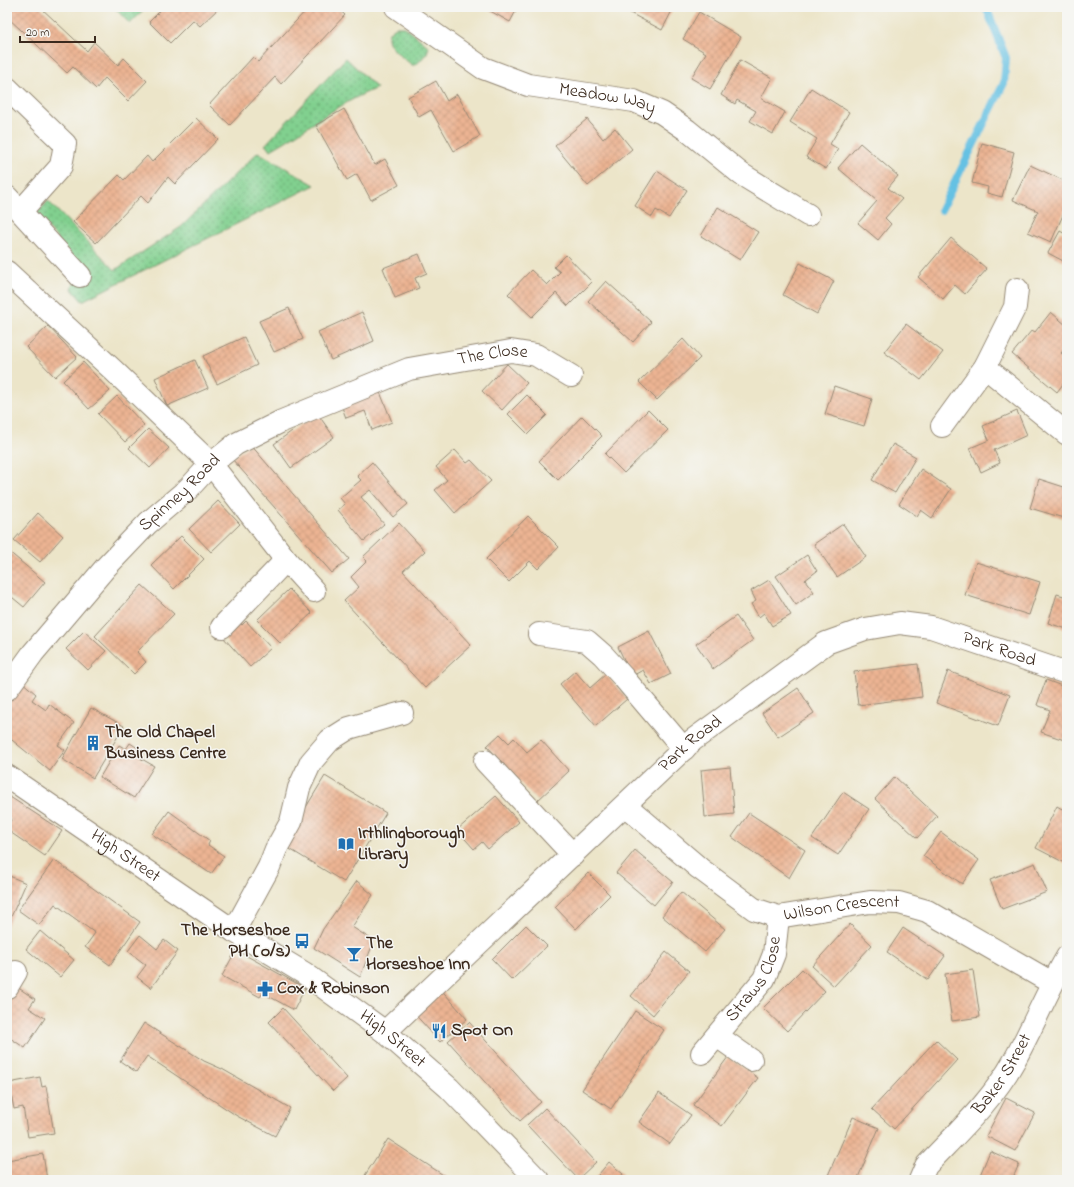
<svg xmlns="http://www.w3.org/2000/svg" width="1074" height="1187" viewBox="0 0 1074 1187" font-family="'Indie Flower',sans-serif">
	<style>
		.grass { fill: url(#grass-dots); stroke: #5e7d56 }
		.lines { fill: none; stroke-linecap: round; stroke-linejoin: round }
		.stream { stroke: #65c1e3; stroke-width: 8 }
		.building { fill: url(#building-cross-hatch) }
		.minor-casing { stroke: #948874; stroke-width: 24 }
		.major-casing { stroke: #948874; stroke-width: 24 }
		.minor { stroke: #fff; stroke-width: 22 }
		.major { stroke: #fff; stroke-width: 22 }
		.labels { text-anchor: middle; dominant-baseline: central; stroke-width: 3; stroke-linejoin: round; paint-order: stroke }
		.street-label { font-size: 18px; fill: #3b2a1e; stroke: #f6f6f2 }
		.poi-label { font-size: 18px; font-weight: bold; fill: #3b2a1e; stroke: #f6f6f2; text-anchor: start }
	</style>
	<defs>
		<pattern id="grass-dots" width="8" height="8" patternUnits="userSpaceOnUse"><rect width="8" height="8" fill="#81d08f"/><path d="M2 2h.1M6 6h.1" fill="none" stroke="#6ba974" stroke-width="1.8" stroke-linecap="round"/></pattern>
		<pattern id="building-cross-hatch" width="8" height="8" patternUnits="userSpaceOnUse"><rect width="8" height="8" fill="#ecb493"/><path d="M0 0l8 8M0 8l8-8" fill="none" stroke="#cb9b7e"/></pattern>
	</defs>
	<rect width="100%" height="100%" fill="#f6f6f2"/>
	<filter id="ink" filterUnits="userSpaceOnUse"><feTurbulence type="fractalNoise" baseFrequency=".025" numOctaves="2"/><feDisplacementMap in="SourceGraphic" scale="8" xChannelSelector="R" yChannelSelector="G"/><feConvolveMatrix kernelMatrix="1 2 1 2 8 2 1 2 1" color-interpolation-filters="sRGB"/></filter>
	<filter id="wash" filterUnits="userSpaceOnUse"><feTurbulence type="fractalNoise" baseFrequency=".012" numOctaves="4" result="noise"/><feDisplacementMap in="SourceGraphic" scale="16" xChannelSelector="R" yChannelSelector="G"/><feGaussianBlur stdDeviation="0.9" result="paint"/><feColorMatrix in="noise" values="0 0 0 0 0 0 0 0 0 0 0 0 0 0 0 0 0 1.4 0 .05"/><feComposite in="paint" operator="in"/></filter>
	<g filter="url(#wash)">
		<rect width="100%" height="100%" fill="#ece5c9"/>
		<path class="grass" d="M114,7H146L130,24Z
			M396,27H405L429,47L427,53L416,65H412C405,59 383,45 389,33C390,31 394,28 396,27Z
			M346,58L377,88C339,103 306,130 271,150L265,145Z
			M258,152L315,185L82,301L72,289L81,266L36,214L48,201L115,270L181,227Z"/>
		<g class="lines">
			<path class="stream" d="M941,210L1004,83L1006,58L986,7"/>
		</g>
		<g id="blocks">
			<path class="building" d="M7,7H40L87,51L94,42L118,65L124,58L147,81L128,101L105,78L96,89L73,67L67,73L7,17Z
				M164,7H220L200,26L193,20L170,43L149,22Z
				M309,7H336L345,15L281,84L275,77L230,125L209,105L253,57L258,62Z
				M483,7H518L510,22Z
				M633,7H674L662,30L630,13Z
				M699,12L741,37L710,89L691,78L706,53L683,39Z
				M740,60L772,78L761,98L785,112L773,134L750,121L756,111L737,100L735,104L721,95Z
				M436,81L447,101L457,94L480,136L454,151L431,110L419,117L408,97Z
				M811,88L849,112L830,144L838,149L826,169L806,157L817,139L790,122Z
				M344,109L375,165L385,159L399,185L371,200L357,174L347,180L316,125Z
				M196,118L218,139L175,184L168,177L148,203L141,196L96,243L73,222L119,175L124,180L147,156L152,162Z
				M587,119L603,139L615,128L632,149L588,186L555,146Z
				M860,143L898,176L888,188L902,199L885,218L891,224L878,240L858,223L877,201L838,168Z
				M982,143L1014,152L1002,197L987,193L988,187L972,183Z
				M1030,165L1067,182V206L1051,242L1028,232L1038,211L1013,200Z
				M657,171L687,190L669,218L656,210L652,217L635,206Z
				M718,207L758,232L740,260L701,236Z
				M1060,231L1067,235V263L1048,253Z
				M951,238L987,269L965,294L955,285L943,299L918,277Z
				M419,254L427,273L415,278L419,288L395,298L383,268Z
				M566,255L592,282L568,306L556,293L532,317L508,294L531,270L547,285L560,272L554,267Z
				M800,263L834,281L817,314L783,295Z
				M606,281L651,322L633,342L588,301Z
				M289,308L303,339L274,352L259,321Z
				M362,312L374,341L331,360L318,332Z
				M1051,312L1067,326V346L1061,353L1067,358V388L1063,384L1057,392L1012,354L1032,330L1035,332Z
				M906,324L943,352L921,380L884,352Z
				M48,326L77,357L55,377L26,347Z
				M244,337L257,365L217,384L203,356Z
				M683,339L700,358L657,400L639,382Z
				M195,360L208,388L167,406L155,378Z
				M83,362L110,391L89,409L63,381Z
				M507,364L527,383L502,410L482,391Z
				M834,386L872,399L864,426L825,414Z
				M378,387L392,422L372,430L365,411L346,418L340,402Z
				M527,395L547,415L528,434L508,414Z
				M117,396L144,425L125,442L98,414Z
				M648,410L668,430L624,473L605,454Z
				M1017,411L1027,435L994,450L1000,463L981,472L970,448L989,440L983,426Z
				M317,413L334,437L291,468L274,444Z
				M582,416L602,436L558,480L539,461Z
				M148,429L169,448L150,468L129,448Z
				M250,444L349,559L332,573L232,459Z
				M893,444L916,457L895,493L872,480Z
				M455,450L467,463L471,460L491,481L455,513L435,490L447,480L436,467Z
				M372,462L408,504L393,517L370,490L361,497L384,524L364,541L338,510L345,504L340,498L361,480L357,476Z
				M921,469L951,489L932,518L921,510L917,516L899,504Z
				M1039,479L1067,488V519L1030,508Z
				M218,501L240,524L211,552L189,529Z
				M38,513L63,536L40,562L14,540Z
				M528,516L559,547L538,569L530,561L509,582L486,559Z
				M399,523L425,551L403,571L471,645L425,688L344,601L359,587L351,577L367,561L363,557Z
				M843,524L866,557L837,577L814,544Z
				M181,536L204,559L174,589L151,565Z
				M7,550L45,582L24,607L7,593Z
				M807,555L817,571L805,580L814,592L796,605L776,576Z
				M976,562L1040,582L1029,615L965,595Z
				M769,580L791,615L772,626L764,613L759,617L751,604L756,601L751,591Z
				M142,585L174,614L137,652L146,662L134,674L95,636Z
				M289,589L312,613L280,643L257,620Z
				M1057,594L1067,597V629L1048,623Z
				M736,616L753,640L713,669L696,644Z
				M246,621L271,648L250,667L223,637L239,622L242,625Z
				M84,631L106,651L88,670L66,649Z
				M649,631L671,674L651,684L643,670L632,676L618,647Z
				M918,664L922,697L858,705L854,672Z
				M575,671L590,688L606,674L627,699L596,726L560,684Z
				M948,671L1010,695L998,726L936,703Z
				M1046,680L1067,688V741L1041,732L1050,710L1037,705Z
				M21,681L36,694L32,700L46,710L49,704L74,723L58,745L65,750L50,771L7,736V699Z
				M798,688L814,713L778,737L762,713Z
				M91,708L124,726L93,778L62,759Z
				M500,734L509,743L514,738L527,752L541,740L569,771L537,801L487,746Z
				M130,743L144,752L140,758L154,766L134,798L100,777L119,745L126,749Z
				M730,767L734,814L705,817L701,770Z
				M325,776L386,813L344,882L283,845Z
				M895,777L937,816L917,838L875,799Z
				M843,792L869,809L838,855L812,838Z
				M7,795L62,831L45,856L7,830V825L11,820L7,817Z
				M496,796L519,822L488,849L482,842L474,849L457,830Z
				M1057,806L1067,812V860L1065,863L1036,848Z
				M169,811L210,841L208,845L224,856L211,874L152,834Z
				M749,813L805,850L789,878L732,837Z
				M941,832L979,860L962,884L923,856Z
				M635,850L673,882L654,905L616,873Z
				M54,860L140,922L110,965L85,947L95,933L55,904L39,925L18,910Z
				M1035,863L1047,892L1002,909L990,880Z
				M588,873L610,895L576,929L555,907Z
				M7,875L26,883L7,926Z
				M357,881L373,895L352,927L374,941L360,977L314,948L323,929Z
				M681,892L725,929L705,952L662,916Z
				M850,924L872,945L834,986L812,966Z
				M526,925L547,946L512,980L492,959Z
				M903,928L945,956L928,980L887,952Z
				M40,931L74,960L60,977L26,949Z
				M140,935L157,949L164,940L178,951L151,988L137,977L146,965L128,951Z
				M236,950L305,988L294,1010L263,993L260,997L222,976Z
				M666,952L689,971L653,1015L631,996Z
				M802,969L825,991L787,1031L763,1008Z
				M973,970L980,1017L952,1021L945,974Z
				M438,986L467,1019L440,1042L411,1010Z
				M17,987L35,999L29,1008L45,1018L25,1048L7,1036V1002Z
				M283,1008L347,1078L333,1091L269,1022Z
				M635,1011L664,1030L611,1109L582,1090Z
				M469,1022L541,1102L520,1121L448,1041Z
				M144,1023L204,1061L222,1069L290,1108L275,1136L237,1116L147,1056L136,1072L120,1061Z
				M936,1040L957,1060L894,1129L872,1109Z
				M728,1057L758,1078L722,1126L693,1105Z
				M40,1077L42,1087L46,1086L54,1133L28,1137L23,1107L14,1109L9,1083Z
				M659,1093L691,1115L670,1144L639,1122Z
				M1006,1098L1035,1113L1015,1151L986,1136Z
				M545,1108L596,1162L578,1179L527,1125Z
				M853,1117L879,1128L857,1180H826Z
				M388,1139L451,1180H362Z
				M990,1151L1019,1164L1012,1180H978Z
				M43,1154L47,1180H8L7,1160Z
				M609,1162L623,1174L619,1180H594Z"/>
		</g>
	</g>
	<g filter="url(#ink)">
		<use href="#blocks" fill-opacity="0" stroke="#948874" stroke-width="1"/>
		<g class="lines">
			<defs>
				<g id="minor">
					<path id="s1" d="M396,7L483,68L528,85L634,101L662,113L687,130L741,174L808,215"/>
					<path d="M7,88L65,144L61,166L21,211"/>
					<path d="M7,197L80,276"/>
					<path d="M7,272L113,370L211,464L286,560L314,591"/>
					<path d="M985,367L1067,434"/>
					<path d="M942,426L985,367L1015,307L1017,289"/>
					<path d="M222,627L286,560"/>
					<path d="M539,634L587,641L603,655L623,677L684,749"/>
					<path id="s2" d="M7,689L33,653L106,567L148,523L188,489L211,464L236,444L282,421L409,369L511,351L536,355L571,376"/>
					<path d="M485,761L573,855"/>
					<path id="s3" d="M626,806L699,868L754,909L778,917L870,902L899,903L927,911L1052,983"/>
					<path d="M234,931L269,867L276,849L291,822L299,788L311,762L330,740L349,728L402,713"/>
					<path d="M7,987L16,972"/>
					<path id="s4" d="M385,1032L693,740L826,643L865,629L900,623L931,627L1067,673"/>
					<path d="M717,1036L751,1060"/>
					<path id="s5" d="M702,1053L764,979L774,954L778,917"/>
					<path id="s6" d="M920,1180L926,1166C957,1133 992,1101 1014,1061C1033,1027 1047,991 1067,957"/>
				</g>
				<g id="major">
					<path id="s7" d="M7,776L234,931L304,973L385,1032L449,1088L538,1180"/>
				</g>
			</defs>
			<use href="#minor" class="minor-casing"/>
			<use href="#major" class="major-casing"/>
			<use href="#minor" class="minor"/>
			<use href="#major" class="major"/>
		</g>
	</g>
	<defs>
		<symbol id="building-bare" viewBox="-9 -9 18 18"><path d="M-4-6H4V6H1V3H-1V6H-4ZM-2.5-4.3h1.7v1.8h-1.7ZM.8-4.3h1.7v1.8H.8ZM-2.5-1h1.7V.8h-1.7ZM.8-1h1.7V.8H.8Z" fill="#1f6fb2" stroke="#f6f6f2" stroke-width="2.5" paint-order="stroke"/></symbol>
		<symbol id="library-bare" viewBox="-9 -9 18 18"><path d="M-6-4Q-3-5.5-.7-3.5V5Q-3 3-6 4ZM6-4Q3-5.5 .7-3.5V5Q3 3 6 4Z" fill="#1f6fb2" stroke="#f6f6f2" stroke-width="2.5" paint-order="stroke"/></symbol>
		<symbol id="bus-bare" viewBox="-9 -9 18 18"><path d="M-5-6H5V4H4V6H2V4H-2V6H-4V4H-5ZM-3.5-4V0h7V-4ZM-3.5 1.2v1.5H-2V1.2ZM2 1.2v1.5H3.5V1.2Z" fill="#1f6fb2" stroke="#f6f6f2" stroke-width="2.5" paint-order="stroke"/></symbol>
		<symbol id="bar-bare" viewBox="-9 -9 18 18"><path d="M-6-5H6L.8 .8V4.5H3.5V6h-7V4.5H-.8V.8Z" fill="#1f6fb2" stroke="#f6f6f2" stroke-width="2.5" paint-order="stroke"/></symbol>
		<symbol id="pharmacy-bare" viewBox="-9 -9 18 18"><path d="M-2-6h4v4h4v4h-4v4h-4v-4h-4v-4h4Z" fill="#1f6fb2" stroke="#f6f6f2" stroke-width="2.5" paint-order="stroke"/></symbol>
		<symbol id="restaurant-bare" viewBox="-9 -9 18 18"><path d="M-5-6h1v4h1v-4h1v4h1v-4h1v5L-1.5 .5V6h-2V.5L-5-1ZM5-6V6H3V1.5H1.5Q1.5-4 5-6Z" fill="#1f6fb2" stroke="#f6f6f2" stroke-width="2.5" paint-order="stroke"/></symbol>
	</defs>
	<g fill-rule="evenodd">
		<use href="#building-bare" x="82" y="732" width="22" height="22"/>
		<use href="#library-bare" x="335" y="833" width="22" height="22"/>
		<use href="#bus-bare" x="291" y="930" width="22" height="22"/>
		<use href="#bar-bare" x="343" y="943" width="22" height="22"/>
		<use href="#pharmacy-bare" x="254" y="978" width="22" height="22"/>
		<use href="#restaurant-bare" x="428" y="1020" width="22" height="22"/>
	</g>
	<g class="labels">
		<g class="street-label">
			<text stroke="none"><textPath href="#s1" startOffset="235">Meadow Way</textPath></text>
			<text stroke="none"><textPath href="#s2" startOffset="610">The Close</textPath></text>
			<text stroke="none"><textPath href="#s2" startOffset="262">Spinney Road</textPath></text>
			<text stroke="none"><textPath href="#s4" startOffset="769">Park Road</textPath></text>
			<text stroke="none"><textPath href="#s4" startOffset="420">Park Road</textPath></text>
			<text stroke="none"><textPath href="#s7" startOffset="143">High Street</textPath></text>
			<text stroke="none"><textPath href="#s3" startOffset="254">Wilson Crescent</textPath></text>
			<text stroke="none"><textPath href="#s5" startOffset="92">Straws Close</textPath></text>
			<text stroke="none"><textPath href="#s7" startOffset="467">High Street</textPath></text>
			<text stroke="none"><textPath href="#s6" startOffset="135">Baker Street</textPath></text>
		</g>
		<g class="poi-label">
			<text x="105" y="733">The Old Chapel<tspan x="105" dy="21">Business Centre</tspan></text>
			<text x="358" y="834">Irthlingborough<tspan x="358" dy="21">Library</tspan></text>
			<text x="290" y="931" text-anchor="end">The Horseshoe<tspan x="290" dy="21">PH (o/s)</tspan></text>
			<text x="366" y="944">The<tspan x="366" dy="21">Horseshoe Inn</tspan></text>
			<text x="277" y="989">Cox &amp; Robinson</text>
			<text x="451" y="1031">Spot On</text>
		</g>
	</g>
	<rect width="1074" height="1187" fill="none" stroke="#f6f6f2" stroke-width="24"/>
	<path d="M20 36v6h75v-6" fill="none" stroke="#3b2a1e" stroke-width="2"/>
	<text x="26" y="36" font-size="12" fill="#3b2a1e" stroke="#f6f6f2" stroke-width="3" paint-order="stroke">20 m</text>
</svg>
